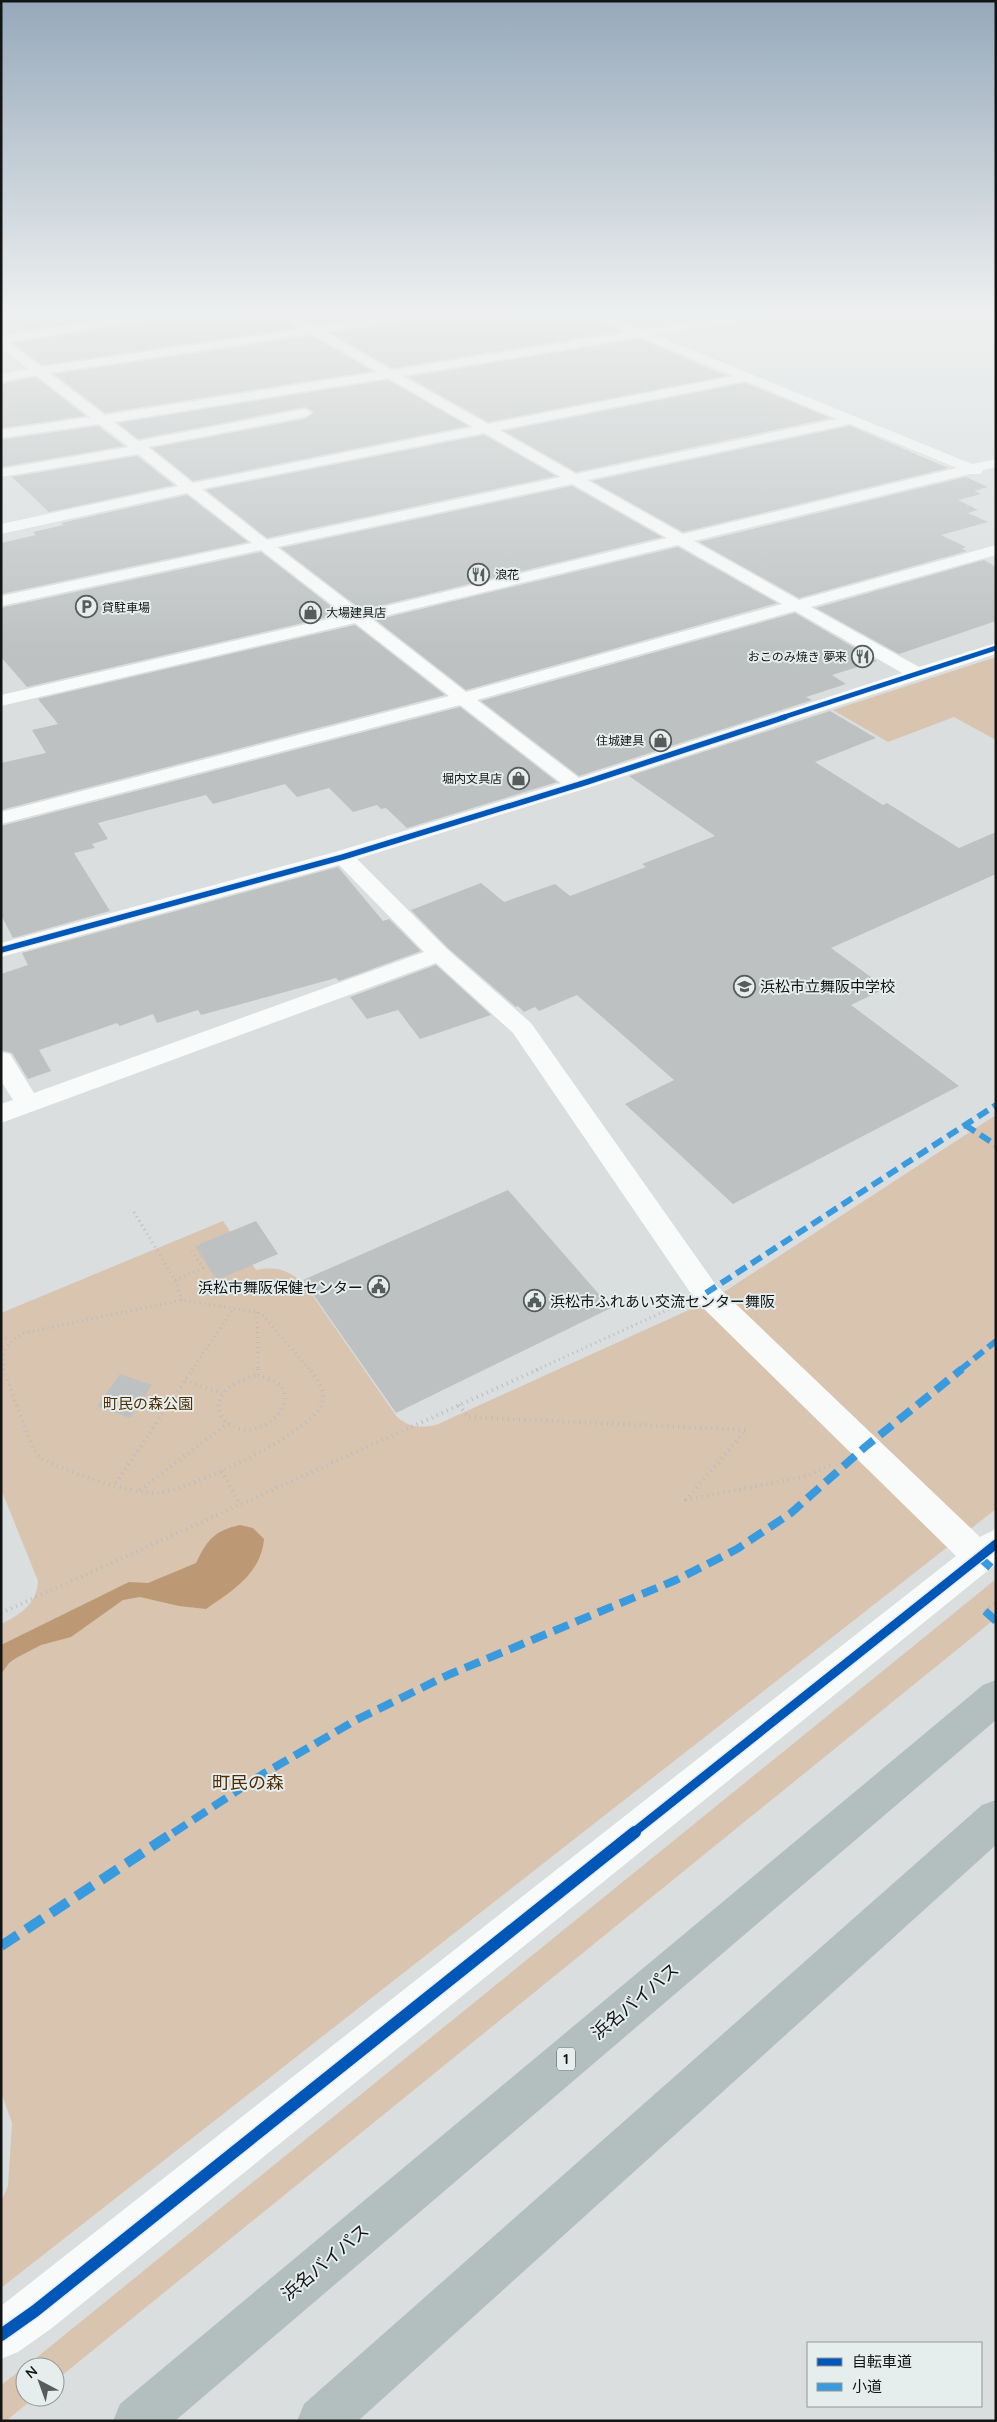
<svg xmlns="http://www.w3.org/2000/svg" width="997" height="2422" viewBox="0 0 997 2422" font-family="Quicksand,'Noto Sans JP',sans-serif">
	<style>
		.green { fill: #d9c4af }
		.water { fill: #bc9974 }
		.building { fill: #bec1c1 }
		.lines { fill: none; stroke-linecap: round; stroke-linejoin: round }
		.path-far1 { stroke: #bcbcbc; stroke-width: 3; stroke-dasharray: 1 4; stroke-linecap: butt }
		.path { stroke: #bcbcbc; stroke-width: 4; stroke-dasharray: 1 4.5; stroke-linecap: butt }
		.minor { fill: #f9fafa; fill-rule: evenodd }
		.highway { fill: #b2bfbe; fill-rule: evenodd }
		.quiet-far2 { stroke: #3a9ade; stroke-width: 6; stroke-dasharray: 12 6; stroke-linecap: butt }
		.quiet-far1 { stroke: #3a9ade; stroke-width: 8; stroke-dasharray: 16 8; stroke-linecap: butt }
		.quiet { stroke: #3a9ade; stroke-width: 10; stroke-dasharray: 20 10; stroke-linecap: butt }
		.cycleway-far3-casing { stroke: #e5eded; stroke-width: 6 }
		.cycleway-far2-casing { stroke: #e5eded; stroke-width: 8 }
		.cycleway-far1-casing { stroke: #e5eded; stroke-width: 12 }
		.cycleway-casing { stroke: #e5eded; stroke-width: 15 }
		.cycleway-far3 { stroke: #0057b8; stroke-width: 4.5 }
		.cycleway-far2 { stroke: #0057b8; stroke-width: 5.5 }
		.cycleway-far1 { stroke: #0057b8; stroke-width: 9 }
		.cycleway { stroke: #0057b8; stroke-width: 12 }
		.labels { text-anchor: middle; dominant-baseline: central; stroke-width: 4; stroke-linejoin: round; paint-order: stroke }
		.far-poi-label { font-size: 12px; fill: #121514; stroke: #e5eded; text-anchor: start }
		.shield { fill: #e5eded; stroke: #515655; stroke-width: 1 }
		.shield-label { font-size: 14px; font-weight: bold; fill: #121514 }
		.poi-label { font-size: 15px; fill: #121514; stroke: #e5eded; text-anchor: start }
		.park-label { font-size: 15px; fill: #502c00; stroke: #e5eded }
		.near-park-label { font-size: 18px; fill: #502c00; stroke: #e5eded }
		.near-street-label { font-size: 18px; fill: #121514; stroke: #e5eded }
	</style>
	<rect width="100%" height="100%" fill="#dadede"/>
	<path class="green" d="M996,657V740L954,717L888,742L833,710Z
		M996,1115V1509L1,2288V2202L8,2186L12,2123L1,2092V1624C20,1615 37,1604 38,1581L1,1489V1313L223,1221L256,1270C277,1266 290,1270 306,1286L397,1417C410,1428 420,1428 436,1425L713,1299Z
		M996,1579V1618L55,2381V2367H25Z
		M25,2367V2397H35L6,2421H1V2385Z"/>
	<path class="water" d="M240,1525L253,1528L264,1539C261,1574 232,1591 206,1609L179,1606L140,1597L123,1600L71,1637L41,1645L16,1658L9,1663L1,1674V1645L129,1582L148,1583L196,1563C208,1539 214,1531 240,1525Z"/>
	<path class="building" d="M53,315H127L27,330L16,321Z
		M167,315H278L297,328L42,365L15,343L159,320Z
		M298,315H386L315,325Z
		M429,315H581L620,331L392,368L331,333L421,320Z
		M312,336L372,371L105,413L54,374Z
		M639,339L726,376L488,422L408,377Z
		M36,377L85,416L1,428V384Z
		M388,380L468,426L193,481L152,448L305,419L314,412L305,407L138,439L118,423Z
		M745,383L830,418L576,472L504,431Z
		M98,426L124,446L1,467V440Z
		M850,426L948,468L683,532L592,481Z
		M484,435L556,476L267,538L206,490Z
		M137,456L174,485L49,512L12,477Z
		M966,477L988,487L975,491L981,494L958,500L978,510L968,513L988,522L941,535L966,547L962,549L967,551L799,598L699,542Z
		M572,486L662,537L362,610L281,548Z
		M187,495L248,542L1,594V543L36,535L33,532L64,525L61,523Z
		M678,547L777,603L466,690L376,620Z
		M261,552L341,614L27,687L1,657V608Z
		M984,560L996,567V621L899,654L816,608Z
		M795,613L877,661L832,675L846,684L806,697L812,700L579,776L481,701Z
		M355,625L445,695L1,810V763L46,753L32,730L58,724L38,699Z
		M460,707L557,782L407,828L386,808L381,809L377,805L353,812L329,788L297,797L285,784L213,804L206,795L98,823L108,839L92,844L95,848L74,853L110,911L13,938L1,915V826Z
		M830,711L876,738L815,762L883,805L887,803L959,848L996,832V874L831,948L886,988L851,1005L959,1086L733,1204L625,1104L674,1080L577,995L539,1011L535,1007L524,1012L518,1006L516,1007L448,948L411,910L481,883L504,902L555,884L570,896L646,867L642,864L715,836L629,776Z
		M338,867L383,921L389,919L421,951L339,981L336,978L201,1015L198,1010L157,1023L153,1014L120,1026L117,1023L39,1050L51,1071L28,1079L12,1053L1,1050V974L28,965L22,953Z
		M436,965L491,1015L420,1039L398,1010L367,1019L350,997Z
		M508,1190L611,1308L396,1413L303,1280Z
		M256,1221L278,1254L217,1280L195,1246Z
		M120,1374L152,1385L130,1418L97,1406Z"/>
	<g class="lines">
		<path class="path-far1" d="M134,1212L175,1280L182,1300
			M175,1280L203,1268L192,1251
			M257,1312L258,1370
			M1,1336L10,1340
			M4,1370C0,1353 9,1340 24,1333L182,1300L261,1313L310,1370
			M192,1370L234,1308
			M536,1370L674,1307"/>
		<path class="path" d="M3,1369L33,1448L40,1458C63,1470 132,1495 157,1493C192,1489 304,1437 321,1406C328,1393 317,1378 309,1369
			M258,1369V1375
			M258,1375C263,1377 271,1379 276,1382C306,1404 252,1449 225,1420C204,1397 239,1378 258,1375Z
			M185,1381L222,1393
			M459,1405L468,1417L746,1430L686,1500L808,1476L831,1464
			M222,1471L240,1505
			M116,1483L193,1369
			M140,1490L228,1423
			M985,1611L996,1602
			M1,1613L539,1369"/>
		<path class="minor" d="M138,315H165L159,318L9,342L41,367L302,329L280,315H294L315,327L398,315H427L421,318L325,332L392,370L628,332L590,315H606L643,330L736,315H763L757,318L655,335L972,464L996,459V467L983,470L981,474H970L694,541L799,600L996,545V555L811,607L919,667L996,643V654L594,786L357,859L447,949L531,1023L716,1285L980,1537L996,1529V1564L52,2328L18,2352L1,2359V2306L956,1556L696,1301L513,1033L436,963L1,1123V1104L13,1100L1,1081V1052L10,1054L34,1093L424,952L339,865L1,957V943L335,852L561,783L460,705L1,824V812L449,696L355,623L1,706V695L345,615L261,550L1,606V596L252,543L187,493L1,534V524L178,486L138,454L1,477V469L129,447L99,424L1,438V430L90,417L36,375L1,382V374L28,369L1,348V336ZM312,334L378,372L105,415L49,373ZM640,337L734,376L488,424L402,376ZM388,378L473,427L193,483L148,447L305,417L312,413L305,409L138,441L114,422ZM746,381L837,419L576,474L499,430ZM850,424L957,468L683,534L587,480ZM484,433L561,477L267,540L202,489ZM572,484L667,538L362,612L277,547ZM678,545L782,604L466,692L372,619ZM795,611L902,673L579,778L477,700Z"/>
		<path class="highway" d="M996,1680V1720L175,2421H113L120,2404L983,1685Z
			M996,1800V1845L358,2421H297L304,2404L982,1805Z"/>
		<path class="quiet-far2" d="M965,1125L996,1145
			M706,1293L996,1105
			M960,1370L996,1341"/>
		<path class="quiet-far1" d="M979,1557L996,1572
			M985,1611L996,1621
			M173,1833L263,1774L356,1720L448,1675L676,1580L737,1549L791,1513L865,1447L962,1369"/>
		<path class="quiet" d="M1,1946L174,1832"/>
		<defs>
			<path id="cycleway-far3" d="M781,718L996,648"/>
			<path id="cycleway-far2" d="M1,950L343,857L587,782L785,717"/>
			<path id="cycleway-far1" d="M633,1833L996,1544"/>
			<path id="cycleway" d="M1,2335L35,2311L635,1832"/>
		</defs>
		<use href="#cycleway-far3" class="cycleway-far3-casing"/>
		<use href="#cycleway-far2" class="cycleway-far2-casing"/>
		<use href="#cycleway-far1" class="cycleway-far1-casing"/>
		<use href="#cycleway" class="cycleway-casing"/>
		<use href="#cycleway-far3" class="cycleway-far3"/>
		<use href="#cycleway-far2" class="cycleway-far2"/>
		<use href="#cycleway-far1" class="cycleway-far1"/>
		<use href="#cycleway" class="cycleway"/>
	</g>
	<linearGradient id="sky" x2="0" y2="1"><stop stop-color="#96a9ba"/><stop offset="0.48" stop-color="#eef0f0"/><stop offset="1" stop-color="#eef0f0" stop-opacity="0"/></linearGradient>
	<rect width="997" height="654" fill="url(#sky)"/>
	<defs>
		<symbol id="restaurant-ring" viewBox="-11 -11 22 22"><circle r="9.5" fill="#e5eded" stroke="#585b5b" stroke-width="1.5"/><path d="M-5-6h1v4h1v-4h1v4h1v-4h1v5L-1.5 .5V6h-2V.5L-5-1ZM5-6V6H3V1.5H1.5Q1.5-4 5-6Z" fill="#585b5b"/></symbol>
		<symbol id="parking-ring" viewBox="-11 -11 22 22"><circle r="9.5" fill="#e5eded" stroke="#585b5b" stroke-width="1.5"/><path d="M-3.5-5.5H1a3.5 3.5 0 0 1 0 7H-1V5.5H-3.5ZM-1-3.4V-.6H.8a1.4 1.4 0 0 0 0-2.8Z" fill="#585b5b"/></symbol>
		<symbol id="shop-ring" viewBox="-11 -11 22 22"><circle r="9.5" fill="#e5eded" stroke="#585b5b" stroke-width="1.5"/><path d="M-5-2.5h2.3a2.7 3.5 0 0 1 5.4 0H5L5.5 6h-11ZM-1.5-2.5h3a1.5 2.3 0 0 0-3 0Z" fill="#585b5b"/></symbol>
		<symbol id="school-ring" viewBox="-11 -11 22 22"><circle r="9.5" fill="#e5eded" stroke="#585b5b" stroke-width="1.5"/><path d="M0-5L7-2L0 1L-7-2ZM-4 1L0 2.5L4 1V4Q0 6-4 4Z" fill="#585b5b"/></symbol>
		<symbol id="civic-ring" viewBox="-11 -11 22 22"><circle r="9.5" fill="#e5eded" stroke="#585b5b" stroke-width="1.5"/><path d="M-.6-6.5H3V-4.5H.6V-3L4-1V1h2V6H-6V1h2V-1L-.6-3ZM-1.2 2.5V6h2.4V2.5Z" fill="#585b5b"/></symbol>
	</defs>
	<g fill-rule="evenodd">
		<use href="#restaurant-ring" x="466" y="562" width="25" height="25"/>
		<use href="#parking-ring" x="74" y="594" width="25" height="25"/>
		<use href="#shop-ring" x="298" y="600" width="25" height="25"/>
		<use href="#restaurant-ring" x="850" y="644" width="25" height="25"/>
		<use href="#shop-ring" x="648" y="728" width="25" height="25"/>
		<use href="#shop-ring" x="506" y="766" width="25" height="25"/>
		<use href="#school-ring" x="732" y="974" width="25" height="25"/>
		<use href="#civic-ring" x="366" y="1274" width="25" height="25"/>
		<use href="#civic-ring" x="522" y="1288" width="25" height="25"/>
	</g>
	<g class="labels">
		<g class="far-poi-label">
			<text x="495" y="574">浪花</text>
			<text x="102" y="607">貸駐車場</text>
			<text x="326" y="612">大場建具店</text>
			<text x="847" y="656" text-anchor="end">おこのみ焼き 夢来</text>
			<text x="644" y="740" text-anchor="end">住城建具</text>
			<text x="502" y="778" text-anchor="end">堀内文具店</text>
		</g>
		<rect class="shield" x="557" y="2047.5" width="18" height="23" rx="4"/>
		<g class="shield-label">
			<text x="566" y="2059">1</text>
		</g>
		<g class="poi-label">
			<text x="760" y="986">浜松市立舞阪中学校</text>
			<text x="363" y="1287" text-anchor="end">浜松市舞阪保健センター</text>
			<text x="550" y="1301">浜松市ふれあい交流センター舞阪</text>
		</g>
		<g class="park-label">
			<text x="148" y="1403">町民の森公園</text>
		</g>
		<g class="near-park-label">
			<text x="248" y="1782">町民の森</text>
		</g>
		<g class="near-street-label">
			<text transform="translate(635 2001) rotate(-40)">浜名バイパス</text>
			<text transform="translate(325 2262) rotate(-40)">浜名バイパス</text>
		</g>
	</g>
	<rect width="997" height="2422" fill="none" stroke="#121514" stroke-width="5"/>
	<rect x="807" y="2342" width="175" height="65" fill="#e5eded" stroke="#919796"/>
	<rect x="817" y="2358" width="25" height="8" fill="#0057b8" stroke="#919796"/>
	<text x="852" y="2367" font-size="15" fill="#121514">自転車道</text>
	<rect x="817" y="2383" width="25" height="8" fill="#3a9ade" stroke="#919796"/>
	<text x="852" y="2392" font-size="15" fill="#121514">小道</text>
	<g transform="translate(40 2382) rotate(319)"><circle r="24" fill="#e5eded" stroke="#919796"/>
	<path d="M0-4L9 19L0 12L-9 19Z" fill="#585b5b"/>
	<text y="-8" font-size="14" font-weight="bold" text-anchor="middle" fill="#121514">N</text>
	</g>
</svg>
